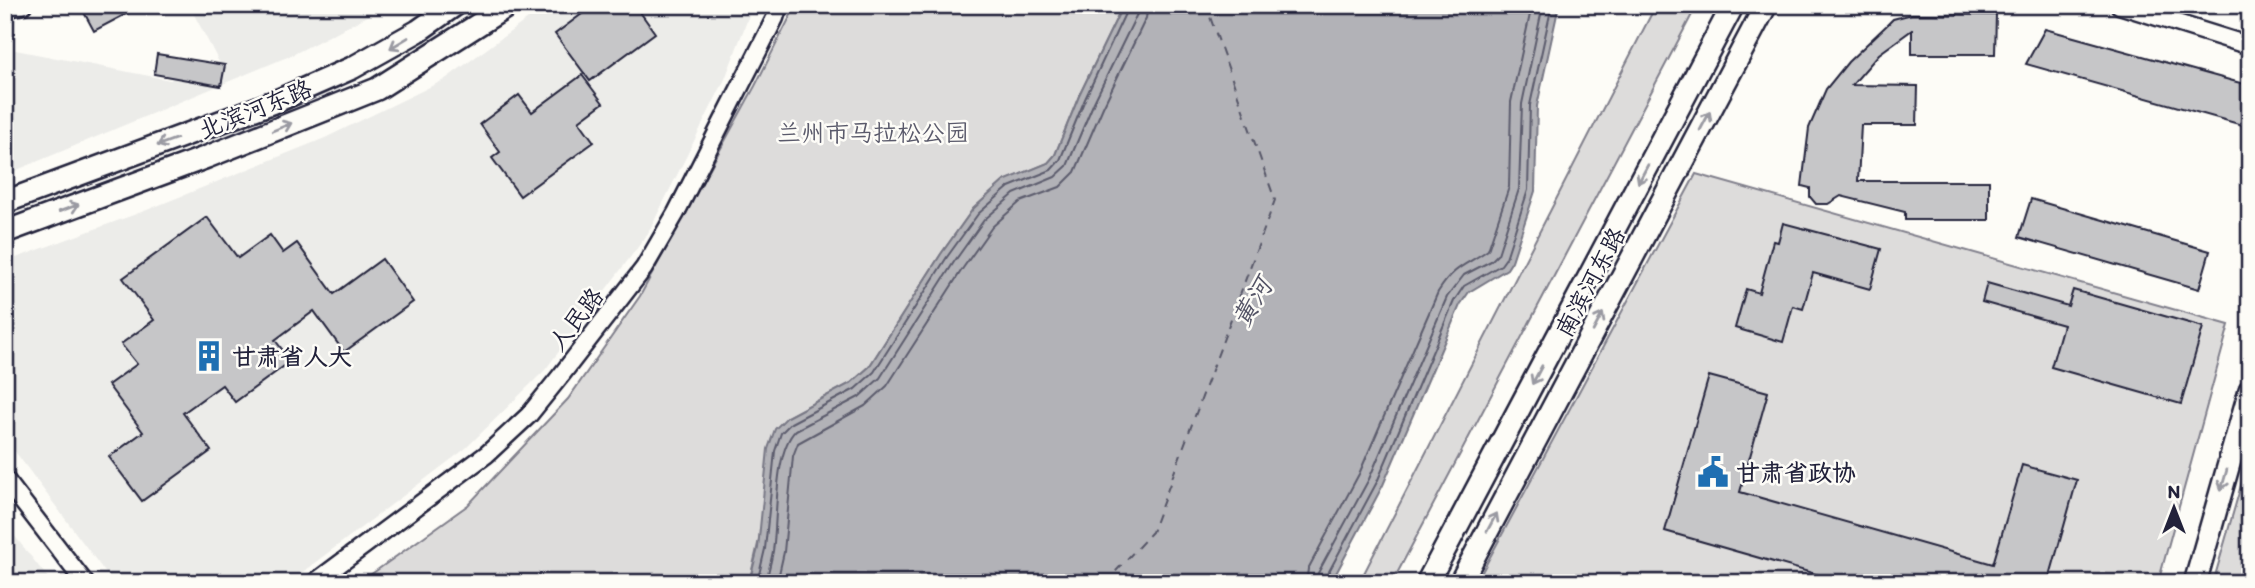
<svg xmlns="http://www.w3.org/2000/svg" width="2255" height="588" viewBox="0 0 2255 588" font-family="Itim,'LXGW WenKai TC',sans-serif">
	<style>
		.built { fill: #ecece9 }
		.green { fill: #dddcdb; stroke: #807f8b; stroke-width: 2 }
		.water { fill: #b2b2b7; stroke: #787885; stroke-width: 2 }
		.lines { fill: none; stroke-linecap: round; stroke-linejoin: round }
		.shore { stroke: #5c5c6d; stroke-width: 2 }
		.ferry { stroke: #545466; stroke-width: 2; stroke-dasharray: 9 7; stroke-linecap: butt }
		.building { fill: #c6c6c8; stroke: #22223b; stroke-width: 2 }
		.minor-casing { stroke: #22223b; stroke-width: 21 }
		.major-casing { stroke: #22223b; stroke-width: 26 }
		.minor { stroke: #fdfcf7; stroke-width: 16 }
		.major { stroke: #fdfcf7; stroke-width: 21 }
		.oneway { stroke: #9a9aa2 }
		.labels { text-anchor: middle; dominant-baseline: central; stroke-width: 5; stroke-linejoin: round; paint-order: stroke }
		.street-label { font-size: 24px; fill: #22223b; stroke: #fdfcf7 }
		.park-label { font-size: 24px; fill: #5a5a6b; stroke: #fdfcf7 }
		.poi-label { font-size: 24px; font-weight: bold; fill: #22223b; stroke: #fdfcf7; text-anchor: start }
		.water-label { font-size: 26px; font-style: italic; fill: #545466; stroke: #fdfcf7 }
	</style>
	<rect width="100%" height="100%" fill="#fdfcf7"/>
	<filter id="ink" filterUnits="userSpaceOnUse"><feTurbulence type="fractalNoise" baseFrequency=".0143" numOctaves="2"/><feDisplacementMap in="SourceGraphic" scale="14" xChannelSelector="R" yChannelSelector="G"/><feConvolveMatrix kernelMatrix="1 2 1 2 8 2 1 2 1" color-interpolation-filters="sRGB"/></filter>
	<g filter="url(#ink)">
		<path class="built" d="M189,5H389L292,55L5,175V48L170,80L219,62Z
			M547,5H753L725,79L647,235L545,370L465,449L288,583H113L5,438V262L147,210L325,138L444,80Z
			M5,524L52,583H5Z"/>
		<path class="green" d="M796,5H1123L1079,96L1055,155L1048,163L1004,181L973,209L941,254L869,367L851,383L787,417L749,583H359L468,505L568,399L640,296L755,86Z
			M1656,5H1697L1392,583H1359Z
			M1696,174L2229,325L2158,583H1476Z
			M2250,454V583H2213Z"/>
		<path class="water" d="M1123,5H1559L1537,106L1535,191L1512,261L1507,269L1469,292L1460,305L1383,485L1331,583H749L758,548L768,449L775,429L787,417L851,383L869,367L941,254L973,209L1004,181L1048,163L1055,155L1079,96Z"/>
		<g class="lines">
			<path class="shore" d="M757,583L765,549L775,451L781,433L791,423L855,389L874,372L947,257L978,214L1009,187L1051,170L1060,160L1085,99L1129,5
				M766,583C768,572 771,562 773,551C778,519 773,452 796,430L859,397L880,378L954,262L984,220L1014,194L1055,177L1067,166L1094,102L1137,14L1138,5
				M777,583L784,552L793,456L798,443L865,406L887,386L963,268L992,227L1020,202L1060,187L1075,172L1103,107L1146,18L1148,5
				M1306,583L1308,569L1359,474L1438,292C1455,265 1465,266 1488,250L1509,187L1511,102L1532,5
				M1316,583L1318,573L1369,479L1447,297L1464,275L1491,261L1498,254L1519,189L1522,104L1543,5
				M1325,583L1326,577L1377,482L1454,301L1464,286L1501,265L1506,258L1528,190L1530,105L1552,5"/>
			<path class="ferry" d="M1105,583L1152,532L1275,200L1209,14L1204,5"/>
		</g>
		<path class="building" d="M80,5H143L94,31Z
			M594,5H635L655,33L590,81L555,34Z
			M1912,14L1996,15L1995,54H1912V30L1879,54L1852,85L1918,86L1917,125H1861L1858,181H1989V220H1905V212L1841,196L1828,204H1816L1810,197V188L1802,186L1809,128L1826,89L1848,62L1886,26L1893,19Z
			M2045,29L2244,84L2242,125L2026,64Z
			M157,54L225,65L221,86L154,74Z
			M582,75L603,103L579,121L594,142L520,196L492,158L500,152L480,124L519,95L532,112Z
			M2031,199L2210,251L2199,289L2019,237Z
			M207,217L238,258L270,235L283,253L297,243L334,294L382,259L413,302L344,352L314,311L275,340L291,361L235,402L222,385L183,413L211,451L142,501L109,457L143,432L108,385L137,364L121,344L154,320L123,278Z
			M1783,223L1881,249L1870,289L1813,273L1803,309L1793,306L1783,342L1735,328L1746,289L1759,293L1773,241L1778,242Z
			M1987,283L2068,306L2073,290L2203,327L2181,404L2051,367L2063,325L1982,302Z
			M1709,376L1768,392L1740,492L1993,564L2022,465L2077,480L2048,583H1847L1665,531Z"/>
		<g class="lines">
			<defs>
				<path id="minor" d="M2119,5L2250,46
					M5,9L23,5
					M5,479L85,583
					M314,583L487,454L529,415L562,374L644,268L676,213L775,18L779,5"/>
				<path id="major" d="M5,202L279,100L352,68L418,31L455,5
					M5,232L207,157L377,89L509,5
					M1427,583L1733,5
					M1460,583L1766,5
					M2195,583L2250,390"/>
			</defs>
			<use href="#minor" class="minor-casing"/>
			<use href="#major" class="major-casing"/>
			<use href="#minor" class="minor"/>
			<use href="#major" class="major"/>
		</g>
		<defs><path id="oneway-shaft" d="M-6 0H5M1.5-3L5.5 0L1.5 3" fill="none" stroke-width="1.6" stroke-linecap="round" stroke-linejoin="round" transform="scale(1.75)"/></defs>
		<g class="oneway">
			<use href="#oneway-shaft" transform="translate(399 43) rotate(149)"/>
			<use href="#oneway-shaft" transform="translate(1705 121) rotate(-62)"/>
			<use href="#oneway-shaft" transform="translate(282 127) rotate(-22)"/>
			<use href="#oneway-shaft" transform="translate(167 142) rotate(160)"/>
			<use href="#oneway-shaft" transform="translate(1643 174) rotate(118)"/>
			<use href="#oneway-shaft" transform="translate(69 208) rotate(-20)"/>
			<use href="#oneway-shaft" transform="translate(1598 322) rotate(-62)"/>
			<use href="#oneway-shaft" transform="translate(1537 375) rotate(118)"/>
			<use href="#oneway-shaft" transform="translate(2224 480) rotate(106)"/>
			<use href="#oneway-shaft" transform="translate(1492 522) rotate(-62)"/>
		</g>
	</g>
	<defs>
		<symbol id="building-bare" viewBox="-9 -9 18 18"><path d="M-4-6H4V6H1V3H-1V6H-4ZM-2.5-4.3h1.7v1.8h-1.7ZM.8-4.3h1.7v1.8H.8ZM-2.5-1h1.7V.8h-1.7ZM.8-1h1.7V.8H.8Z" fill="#1f6fb2" stroke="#fdfcf7" stroke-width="2.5" paint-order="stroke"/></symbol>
		<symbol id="civic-bare" viewBox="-9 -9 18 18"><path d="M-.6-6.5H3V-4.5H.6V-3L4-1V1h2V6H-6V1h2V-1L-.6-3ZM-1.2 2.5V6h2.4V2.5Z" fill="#1f6fb2" stroke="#fdfcf7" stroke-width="2.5" paint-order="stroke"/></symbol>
	</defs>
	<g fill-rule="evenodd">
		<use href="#building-bare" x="187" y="334" width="44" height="44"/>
		<use href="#civic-bare" x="1691" y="450" width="44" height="44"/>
	</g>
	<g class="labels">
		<g class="street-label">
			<text transform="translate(255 109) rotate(-22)">北滨河东路</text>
			<text transform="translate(1590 282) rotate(-62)">南滨河东路</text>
			<text transform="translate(576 319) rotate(-52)">人民路</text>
		</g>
		<g class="park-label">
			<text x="873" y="132">兰州市马拉松公园</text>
		</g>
		<g class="poi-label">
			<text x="232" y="356">甘肃省人大</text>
			<text x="1736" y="472">甘肃省政协</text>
		</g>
		<g class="water-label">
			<text transform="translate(1252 302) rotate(-59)">黄河</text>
		</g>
	</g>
	<rect width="2255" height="588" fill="none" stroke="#fdfcf7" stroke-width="28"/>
	<rect x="14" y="14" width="2227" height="560" fill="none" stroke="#22223b" stroke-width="2.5" filter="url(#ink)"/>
	<g transform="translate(2174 508)" stroke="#fdfcf7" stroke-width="5" paint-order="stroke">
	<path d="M0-5L12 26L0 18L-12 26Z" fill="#22223b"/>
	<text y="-10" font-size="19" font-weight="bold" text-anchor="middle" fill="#22223b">N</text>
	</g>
</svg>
